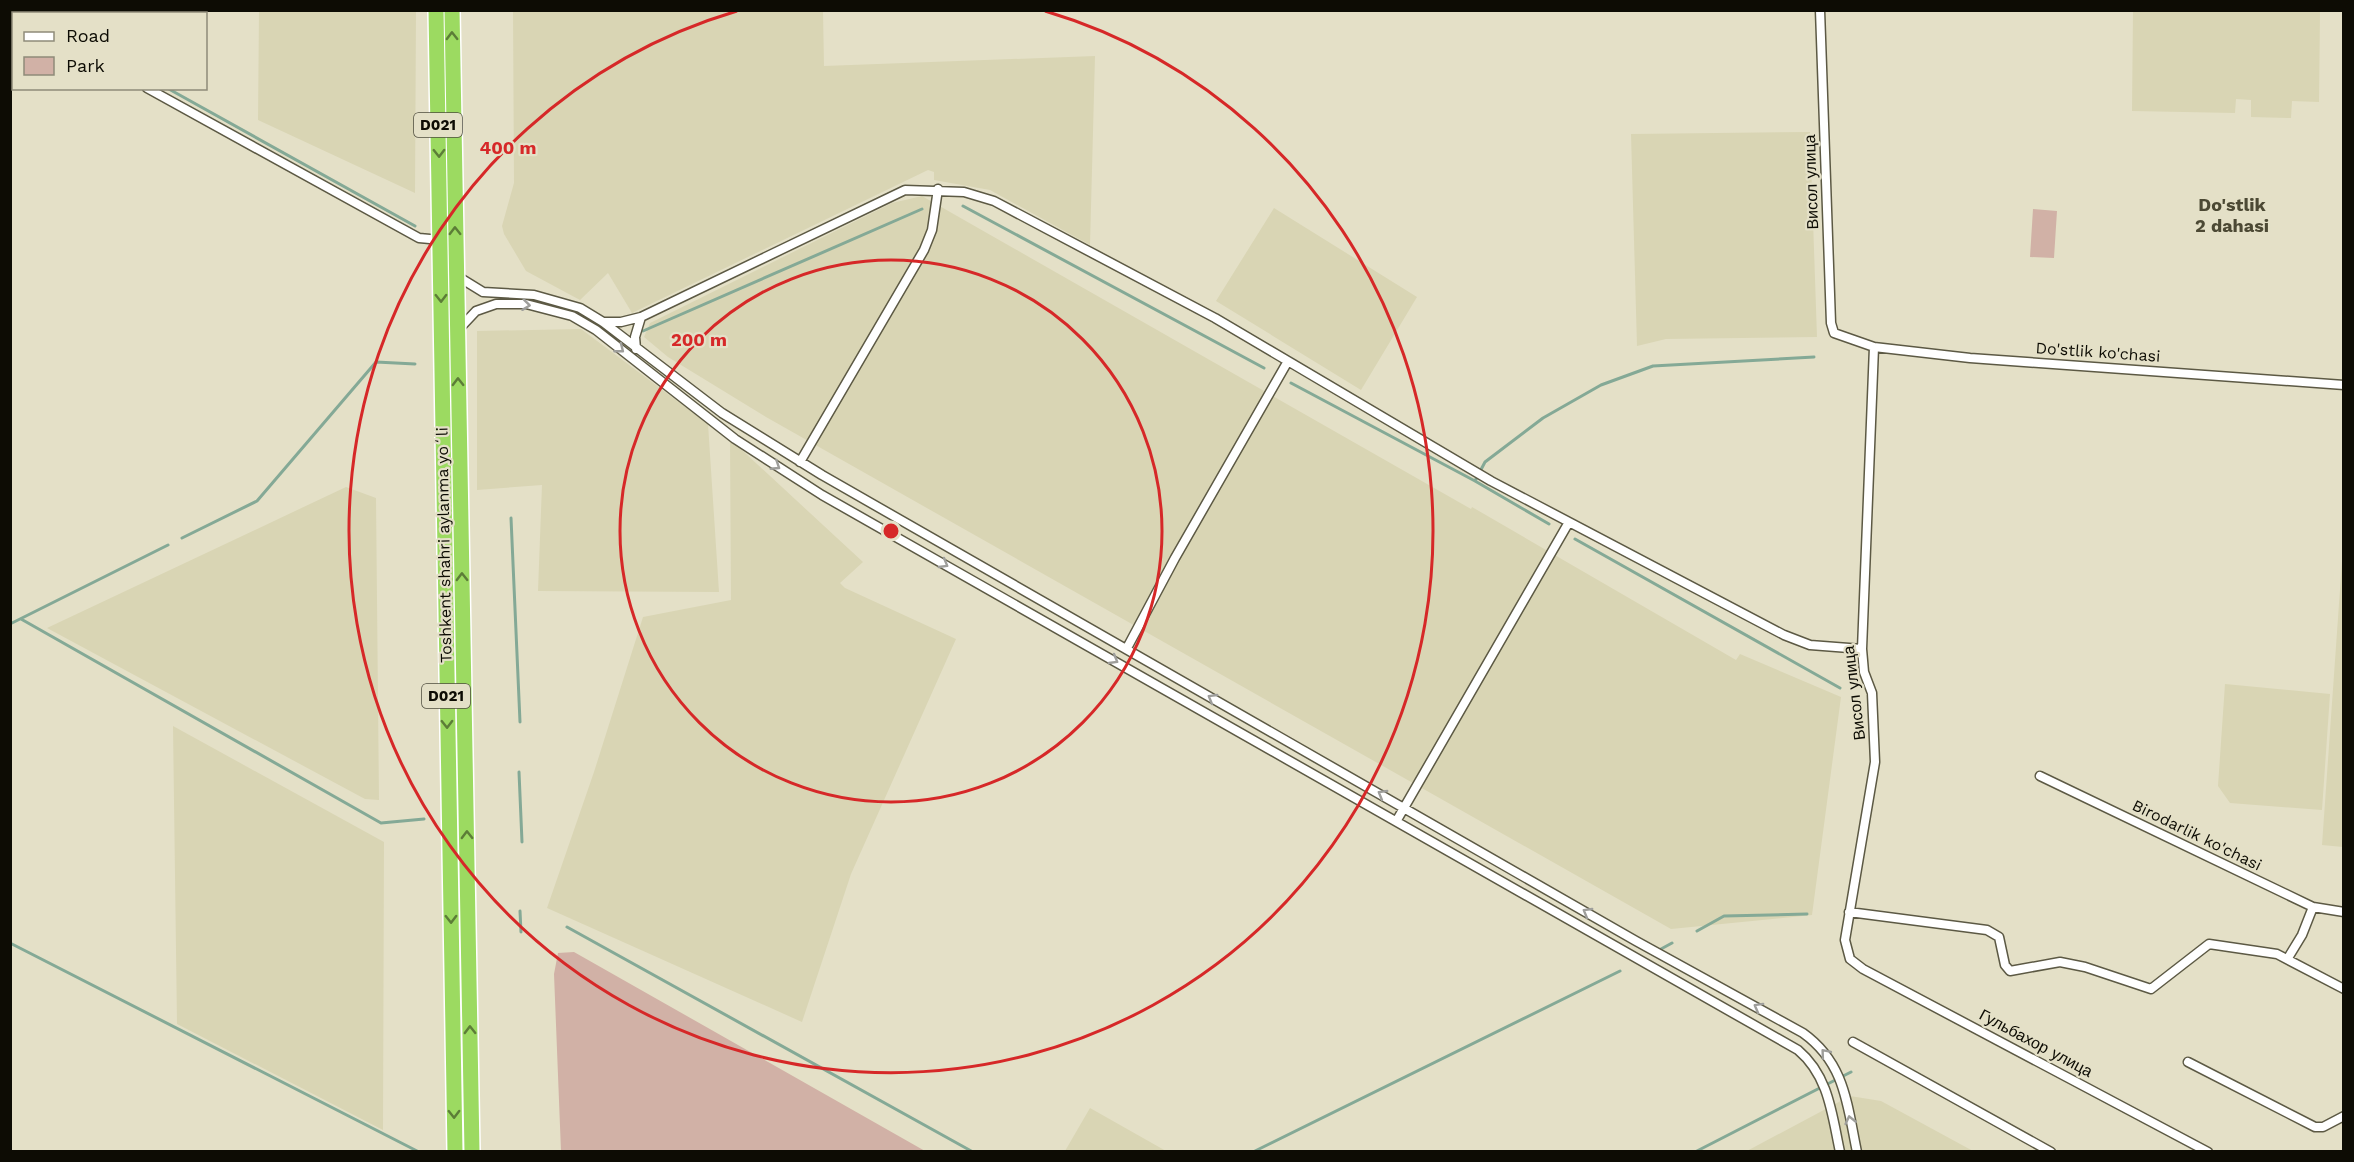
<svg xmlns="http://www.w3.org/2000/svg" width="2354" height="1162" viewBox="0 0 2354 1162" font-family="'Work Sans',sans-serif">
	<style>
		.built { fill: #d9d5b4 }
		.green { fill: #d1b1a6 }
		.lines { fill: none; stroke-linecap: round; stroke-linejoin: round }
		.stream { stroke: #84a996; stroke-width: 3 }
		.street-casing { stroke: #5c5944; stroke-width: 11 }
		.highway-casing { stroke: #fff; stroke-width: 18 }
		.street { stroke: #fff; stroke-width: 8 }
		.highway { stroke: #9cda61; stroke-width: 15 }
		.oneway { stroke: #5c7d37 }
		.oneway2 { stroke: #9e9e9b }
		.ring { fill: none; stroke: #d62828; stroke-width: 3 }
		.labels { text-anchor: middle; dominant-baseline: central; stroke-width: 4.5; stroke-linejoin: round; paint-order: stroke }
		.shield { fill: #e4e0c7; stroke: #4e4c3e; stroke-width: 1.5 }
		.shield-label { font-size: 15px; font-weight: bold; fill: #0d0c04 }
		.street-label { font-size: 16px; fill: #0d0c04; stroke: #e4e0c7 }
		.neighbourhood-label { font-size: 18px; font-weight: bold; fill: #4c4934; stroke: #e4e0c7 }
		.centre { fill: #d62828; stroke: #e4e0c7; stroke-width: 3 }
		.ring-label { font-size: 18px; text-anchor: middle; font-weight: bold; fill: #d62828; stroke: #e4e0c7; stroke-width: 4.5; stroke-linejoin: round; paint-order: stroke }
	</style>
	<rect width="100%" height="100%" fill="#e4e0c7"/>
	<path class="built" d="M259,11H416L415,193L258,120Z
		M513,11H823L824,66L1095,56L1090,245L990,190L934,180V172L928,170L632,313L608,273L580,300L526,271L504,234L502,226L514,183Z
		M2133,11H2320L2319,102L2292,101L2291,118L2251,117V100L2236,99L2235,113L2132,111Z
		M1810,132L1817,337L1666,339L1637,346L1631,134Z
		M922,196L1471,509L1472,507L1736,660L1740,654L1841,697L1812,915L1671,929L766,417L668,357L644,337L650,323L892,203Z
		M1274,208L1417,297L1361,390L1216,301Z
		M581,329L708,424L719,592L538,591L542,485L477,490V331Z
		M730,439L863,562L840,583L845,588L956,639L851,874L802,1022L547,908L594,772L643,617L731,600Z
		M346,487L376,498L379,800L365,799L47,628Z
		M2343,547V847L2322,845Z
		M2225,684L2330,694L2322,810L2230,803L2218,786Z
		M173,726L384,842L383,1130L177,1024Z
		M1850,1096L1881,1101L1973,1151L1745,1152Z
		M1090,1108L1166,1151H1065Z"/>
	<path class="green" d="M2033,209L2057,211L2054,258L2030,257Z
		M574,952L925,1151H561L554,974L558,953Z"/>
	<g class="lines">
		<path class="stream" d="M26,10L31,14
			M167,88L415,226
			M963,206L1264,368
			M643,331L922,209
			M1291,383L1475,481L1549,524
			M1475,481L1485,462L1543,418L1601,385L1653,366L1814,357
			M511,518L520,722
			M182,538L257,501L376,362L415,364
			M1575,539L1840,688
			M21,619L381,823L424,819
			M10,624L168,545
			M519,772L522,842
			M520,911L521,932
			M567,927L973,1152
			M1697,931L1724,916L1807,914
			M10,943L419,1152
			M1661,949L1672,943
			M1253,1152L1620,971
			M1695,1152L1851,1072"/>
		<defs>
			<path id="street" d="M1820,10L1831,323L1834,333L1874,347L1970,358L2344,385
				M10,13L14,15
				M147,88L419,238L441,240
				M457,276L483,292L534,295L580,308L603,322L722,413L822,475L1636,941L1803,1033C1845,1063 1847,1104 1857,1152
				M603,322H621L641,317L905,190L964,192L994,201L1215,318L1491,481L1784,635L1810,645L1862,649
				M459,329L476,311L496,304H526L572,316L596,330L735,439L822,495L1798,1050C1829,1076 1832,1115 1840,1152
				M1874,347L1862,649L1864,672L1872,693L1875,762L1845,940L1850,959L1863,969L2208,1152
				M636,349L635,337L641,317
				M800,462L924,250L932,230L938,189
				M1127,648L1175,558L1288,361
				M2040,776L2313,907L2344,912
				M1397,820L1569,522
				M1849,912L1987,930L1999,937L2005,965L2010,971L2060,962L2085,967L2151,989L2209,944L2277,954L2344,989
				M2288,958L2302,935L2313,907
				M1853,1042L2051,1152
				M2188,1062L2315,1127H2323L2344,1116"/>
			<path id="highway" d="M436,10L455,1152
				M452,10L472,1152"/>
		</defs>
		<use href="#street" class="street-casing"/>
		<use href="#highway" class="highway-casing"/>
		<use href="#street" class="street"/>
		<use href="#highway" class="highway"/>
	</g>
	<defs><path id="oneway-chevron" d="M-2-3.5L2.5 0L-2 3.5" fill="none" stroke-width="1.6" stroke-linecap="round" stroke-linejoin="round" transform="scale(1.5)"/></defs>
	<g class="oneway">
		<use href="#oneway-chevron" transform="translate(452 36) rotate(-91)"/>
		<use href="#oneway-chevron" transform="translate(439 153) rotate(89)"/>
		<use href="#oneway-chevron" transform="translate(455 231) rotate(-91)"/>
		<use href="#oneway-chevron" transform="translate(441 298) rotate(89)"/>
		<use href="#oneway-chevron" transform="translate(458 382) rotate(-91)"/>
		<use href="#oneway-chevron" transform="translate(462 577) rotate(-91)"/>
		<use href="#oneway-chevron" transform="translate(447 724) rotate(89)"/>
		<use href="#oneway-chevron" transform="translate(467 835) rotate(-91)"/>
		<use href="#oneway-chevron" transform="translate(451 919) rotate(89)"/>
		<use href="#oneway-chevron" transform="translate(470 1030) rotate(-91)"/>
		<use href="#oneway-chevron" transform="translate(454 1114) rotate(89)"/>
	</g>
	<g class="oneway2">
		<use href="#oneway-chevron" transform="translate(526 305) rotate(7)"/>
		<use href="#oneway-chevron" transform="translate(620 349) rotate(38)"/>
		<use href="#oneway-chevron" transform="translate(776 466) rotate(33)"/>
		<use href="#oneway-chevron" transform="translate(944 564) rotate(30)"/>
		<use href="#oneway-chevron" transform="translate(1114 660) rotate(30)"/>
		<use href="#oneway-chevron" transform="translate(1212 698) rotate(-150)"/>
		<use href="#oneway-chevron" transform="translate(1382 794) rotate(-150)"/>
		<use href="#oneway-chevron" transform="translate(1587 912) rotate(-150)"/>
		<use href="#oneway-chevron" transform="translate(1758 1007) rotate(-151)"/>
		<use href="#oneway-chevron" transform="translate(1825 1053) rotate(-130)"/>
		<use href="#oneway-chevron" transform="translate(1850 1120) rotate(-103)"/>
	</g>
	<g class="ring">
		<circle cx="891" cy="531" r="271"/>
		<path d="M1045 11A542 542 0 1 1 737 11"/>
	</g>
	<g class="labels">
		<g class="shield">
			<rect x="414" y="113" width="48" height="24" rx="4.5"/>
			<rect x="422" y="684" width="48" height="24" rx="4.5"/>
		</g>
		<g class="shield-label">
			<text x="438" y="125">D021</text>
			<text x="446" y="696">D021</text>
		</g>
		<g class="street-label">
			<text transform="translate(1811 182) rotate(-92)">Висол улица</text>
			<text transform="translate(2098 352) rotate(4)">Do'stlik ko'chasi</text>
			<text transform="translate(444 545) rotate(-91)">Toshkent shahri aylanma yoʻli</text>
			<text transform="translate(1854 693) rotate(-97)">Висол улица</text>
			<text transform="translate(2197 835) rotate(26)">Birodarlik ko'chasi</text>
			<text transform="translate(2036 1043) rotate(28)">Гульбахор улица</text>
		</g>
		<g class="neighbourhood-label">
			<text x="2232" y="204">Do'stlik<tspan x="2232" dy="21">2 dahasi</tspan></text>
		</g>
	</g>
	<circle cx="891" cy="531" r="9" class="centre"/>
	<g class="ring-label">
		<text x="508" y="154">400 m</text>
		<text x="699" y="346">200 m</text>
	</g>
	<rect width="2354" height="1162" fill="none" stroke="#0d0c04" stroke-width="24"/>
	<rect x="12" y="12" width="195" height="78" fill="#e4e0c7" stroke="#8e8b79" stroke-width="1.5"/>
	<rect x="24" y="32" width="30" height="9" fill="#ffffff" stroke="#8e8b79" stroke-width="1.5"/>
	<text x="66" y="42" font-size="18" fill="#0d0c04">Road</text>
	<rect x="24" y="57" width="30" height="18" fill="#d1b1a6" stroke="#8e8b79" stroke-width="1.5"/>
	<text x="66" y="72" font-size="18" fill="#0d0c04">Park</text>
</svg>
